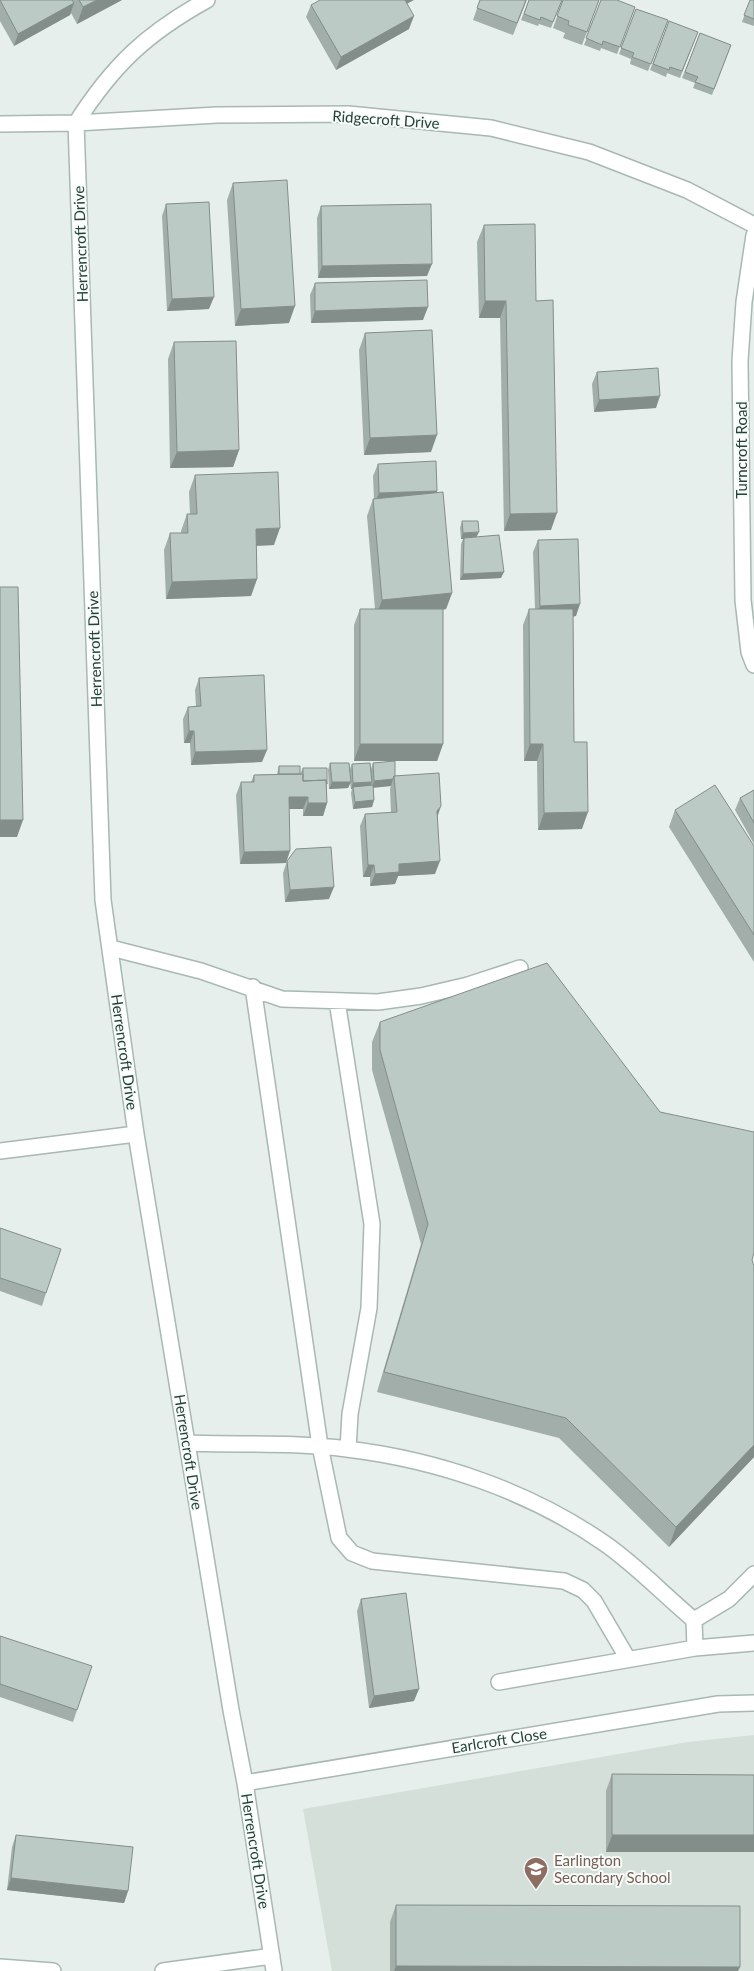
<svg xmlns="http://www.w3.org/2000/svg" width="754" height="1971" viewBox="0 0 754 1971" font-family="Lato,sans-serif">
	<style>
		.built { fill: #d4dfda }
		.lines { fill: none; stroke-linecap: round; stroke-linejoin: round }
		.lane-casing { stroke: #a8b8b2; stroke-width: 18 }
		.street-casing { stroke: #a8b8b2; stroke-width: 18 }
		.lane { stroke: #fff; stroke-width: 15 }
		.street { stroke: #fff; stroke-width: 15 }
		.wall { fill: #a1aea9 }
		.shaded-wall { fill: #838d89 }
		.building { fill: #bbcac4; stroke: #838d89 }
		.labels { text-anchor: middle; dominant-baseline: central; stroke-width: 4; stroke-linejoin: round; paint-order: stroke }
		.street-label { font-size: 15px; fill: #24423a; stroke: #f7fbf9 }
		.education-label { font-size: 15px; fill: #785e54; stroke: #f7fbf9; text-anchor: start }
	</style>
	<rect width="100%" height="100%" fill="#e6efeb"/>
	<path class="built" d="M754,1735V1971H332L303,1809L688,1742Z"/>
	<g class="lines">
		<defs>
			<path id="lane" d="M111,948L201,971L282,999L378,1002L421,996L468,985L520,968
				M253,987L320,1446L339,1538L352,1553L372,1561L564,1581L583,1590L594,1601L628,1659
				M337,1001L372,1224L369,1308L350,1414L348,1449
				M188,1443C240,1445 295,1442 347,1449C438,1460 529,1491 604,1543C636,1565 664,1595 694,1620L729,1599L754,1574
				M694,1620L695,1648
				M499,1682L695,1648L754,1643"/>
			<path id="street" d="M207,0C147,33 113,65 76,123L103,900L136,1134L231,1710L245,1783L274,1971
				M0,124L76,123L217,115L348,114L491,128L589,152L687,190L754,225
				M754,235L744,302L740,361L743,600L749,652L754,665
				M0,1151L136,1134
				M245,1783L718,1704L754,1703
				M0,1967L53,1971
				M163,1971L272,1956"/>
		</defs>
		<use href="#lane" class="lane-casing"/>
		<use href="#street" class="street-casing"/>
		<use href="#lane" class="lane"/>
		<use href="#street" class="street"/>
	</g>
	<path class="wall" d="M0,0H122L77,24L71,13L70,15L14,46L0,21Z
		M480,0H527L513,35L473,20Z
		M529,0H562L551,28L539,24L538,26L521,20Z
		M563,0H599L582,45L563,38L565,33L553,28Z
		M601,0L635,7L617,54L601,48L600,51L584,45Z
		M750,0H754V26L742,22Z
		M407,4L409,29L336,70L306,17L311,5Z
		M636,9L668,20L648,71L630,64L631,59L619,54Z
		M669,21L698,32L680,78L667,73L666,77L650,70Z
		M700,33L731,45L712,95L693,88L695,83L682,78Z
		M233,183L289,323L235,326L227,200Z
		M166,204L209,309L167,311L162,216Z
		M321,206L427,276L318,278L317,218Z
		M484,225L536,301L551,530L504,531L500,318H479L477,242Z
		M315,283L423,320L311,323L310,295Z
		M365,333L431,452L364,455L359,350Z
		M174,342L239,450L233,467L170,468L168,359Z
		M597,372L656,408L594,412L592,384Z
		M378,464L437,491L436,493L452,593L446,609L443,610V744L437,761H395V776L437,817L435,874L398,876L395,884L370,886V877H363L360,826L365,814L391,813L390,788L391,786L373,787L374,800L372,807L353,809L351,793L352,789H351L350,782L348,788L329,789L328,770L330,763L350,769L352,764L371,769L373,763L394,761H354V625L360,609H375L367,516L373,499H374L373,476Z
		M195,475L274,545L256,546L257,579L251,596L166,599L164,550L170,533H181V531L187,514H190L189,492Z
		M462,521L477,537L501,578L460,580L461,544L463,539H461L460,528Z
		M538,540L576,616L573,617L574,742L582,829L538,830L537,761H524L523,625L529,609H535L533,552Z
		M199,678L262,762L191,765L190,743H184L183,719L188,707H196L195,690Z
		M279,766L300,774L303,768L327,784V803L323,816H303V809H289L286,863L240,864L236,795L241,782H251L254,775L277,774Z
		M754,790V844L735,810L740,798Z
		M675,810L754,846V962L669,827Z
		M287,861L329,899L285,902L283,873Z
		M380,1022L752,1260L754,1457L669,1547L559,1438L377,1392L421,1244L372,1070V1042Z
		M0,1228L46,1293L42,1306L0,1291Z
		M361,1599L414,1701L369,1708L357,1611Z
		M0,1636L77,1710L73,1722L0,1697Z
		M612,1774L754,1775V1852H606V1791Z
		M16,1835L128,1891L124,1903L7,1890L12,1847Z
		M396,1905L738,1971H390V1922Z"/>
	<path class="shaded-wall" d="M97,0H122L77,24L83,7Z
		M402,0H414L399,8Z
		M74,3L70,15L14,46L18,34Z
		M414,16L409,29L336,70L341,57Z
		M432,264L427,276L318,278L322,266Z
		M214,297L209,309L167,311L172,299Z
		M485,301H506L500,318H479Z
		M295,306L289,323L235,326L241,309Z
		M428,307L423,320L311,323L315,311Z
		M660,396L656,408L594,412L599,400Z
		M437,435L431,452L364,455L370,438Z
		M239,450L233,467L170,468L177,452Z
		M437,491L432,504L374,505L379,493Z
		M557,513L551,530L504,531L510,514Z
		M280,528L274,545L250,546L256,529Z
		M479,532L476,538L461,539L463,533Z
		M504,572L501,578L460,580L463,574Z
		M257,579L251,596L166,599L172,582Z
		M452,593L446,609L376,616L382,600Z
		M580,604L576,616L535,618L540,606Z
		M189,731H194L190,743H184Z
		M360,744H443L437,761H354Z
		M530,744H543L537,761H524Z
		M267,750L262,762L191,765L195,752Z
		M393,779L391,786L372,788L374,781Z
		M332,782H351L348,788L329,789Z
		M372,782L369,788L353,787L352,789H351L353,783Z
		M289,797H308L303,809H285Z
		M374,800L372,807L353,809L355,802Z
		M308,803H327L323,816H303Z
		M441,806L437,818V811Z
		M588,812L582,829L538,830L544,813Z
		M0,820H23L17,837H0Z
		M290,851L286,863L240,864L244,852Z
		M440,861L435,874L398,876L395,884L370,886L375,874L399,864Z
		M368,865H374L370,877H363Z
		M334,887L329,899L285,902L290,890Z
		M754,1445V1457L669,1547L676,1527Z
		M419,1689L414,1701L369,1708L374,1696Z
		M612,1835H754V1852H606Z
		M11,1878L128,1891L124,1903L7,1890Z
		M396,1966L740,1967L738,1971H394Z"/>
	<path class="building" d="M0,0H72L74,3L18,34Z
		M79,0H97L83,7Z
		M320,0H405L414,16L341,57L311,5Z
		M480,0H526L517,23L477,8Z
		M529,0H562L553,22L541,17L540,20L524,14Z
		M563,0H599L587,32L568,25L569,21L557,16Z
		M601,0H617L635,7L620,47L603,41L602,45L586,38Z
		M750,0H754V19L744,15Z
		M636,9L668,20L651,64L632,57L634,53L621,48Z
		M669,21L698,32L682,71L670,67L669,70L653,64Z
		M700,33L731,45L714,89L695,82L698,77L685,72Z
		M287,180L295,306L241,309L233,183Z
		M209,202L214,297L172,299L166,204Z
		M431,204L432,264L322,266L321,206Z
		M535,224L536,301L553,300L557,513L510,514L506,301H485L484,225Z
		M427,280L428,307L315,311V283Z
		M432,330L437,435L370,438L365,333Z
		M236,341L239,450L177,452L174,342Z
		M658,368L660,396L599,400L597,372Z
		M436,461L437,491L379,493L378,464Z
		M278,472L280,528L256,529L257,579L172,582L170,533H188L187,514H197L195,475Z
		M443,492L452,593L382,600L373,499Z
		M462,521H478L479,532L463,533Z
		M499,535L504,572L463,574L464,538Z
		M578,539L580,604L540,606L538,540Z
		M0,587H18L23,820H0Z
		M360,609H443V744H360Z
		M529,609H573L574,742H587L588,812L544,813L543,744H530Z
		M264,675L267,750L195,752L194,731H189L188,707L201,706L199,678Z
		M395,761V776H394L393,779L374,781L373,763Z
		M330,763H349L351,782H332Z
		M370,763L372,782L353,783L352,764Z
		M279,766H300V774H279Z
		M303,768H327V784L326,780L303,781Z
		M439,773L441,806L437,811L440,861L399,864V872L375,874L374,865H368L365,814L397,812L394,776Z
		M303,774V781L326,780L327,803H308V797H289L290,851L244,852L241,782H254V775Z
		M373,785L374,800L355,802L353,787Z
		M715,785L754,846V935L675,810Z
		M754,790V823L740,798Z
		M331,847L334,887L290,890L287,861L296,849Z
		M547,963L660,1112L754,1132V1252L752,1260L754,1266V1445L676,1527L566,1418L384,1372L428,1224L380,1050V1022Z
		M0,1228L61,1249L46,1293L0,1278Z
		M406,1593L419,1689L374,1696L361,1599Z
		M0,1636L92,1666L77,1710L0,1684Z
		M612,1774L754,1775V1835H612Z
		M16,1835L133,1847L128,1891L11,1878Z
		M396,1905L740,1906V1967L396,1966Z"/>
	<defs>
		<symbol id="school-pin" viewBox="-11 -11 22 30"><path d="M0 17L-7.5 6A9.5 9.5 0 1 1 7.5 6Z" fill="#8d6e63" stroke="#f7fbf9"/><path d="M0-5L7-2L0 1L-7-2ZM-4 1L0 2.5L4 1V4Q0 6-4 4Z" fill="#fff"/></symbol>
	</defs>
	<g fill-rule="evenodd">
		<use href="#school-pin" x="522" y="1855" width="28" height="38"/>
	</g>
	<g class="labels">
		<g class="street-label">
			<text transform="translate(386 119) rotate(4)">Ridgecroft Drive</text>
			<text transform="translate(80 244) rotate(-92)">Herrencroft Drive</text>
			<text transform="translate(741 450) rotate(-90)">Turncroft Road</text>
			<text transform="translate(94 649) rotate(-92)">Herrencroft Drive</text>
			<text transform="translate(125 1052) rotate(82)">Herrencroft Drive</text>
			<text transform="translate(189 1452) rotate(81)">Herrencroft Drive</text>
			<text transform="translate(499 1740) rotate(-9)">Earlcroft Close</text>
			<text transform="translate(256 1851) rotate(81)">Herrencroft Drive</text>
		</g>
		<g class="education-label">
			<text x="554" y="1860">Earlington<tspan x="554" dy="17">Secondary School</tspan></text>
		</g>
	</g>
</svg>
